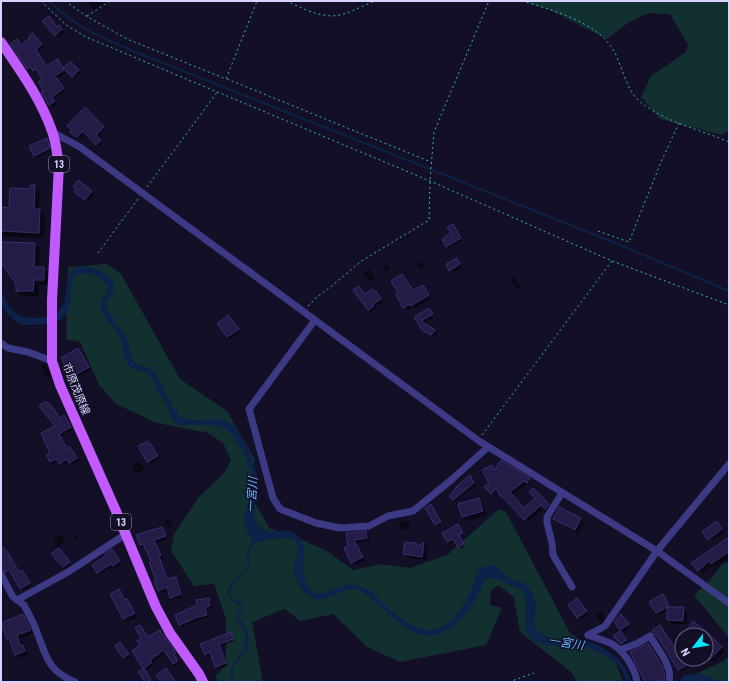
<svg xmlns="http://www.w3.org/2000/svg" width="730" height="683" viewBox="0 0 730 683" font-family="'Roboto Condensed','Noto Sans JP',sans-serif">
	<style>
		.green { fill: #12302f }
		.water { fill: #0c2248 }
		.shadow { fill: #0007 }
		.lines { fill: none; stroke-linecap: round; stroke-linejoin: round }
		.stream { stroke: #0c2248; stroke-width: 2 }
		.building { fill: #241b47; stroke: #3b2d73 }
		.path { stroke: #2fb8b0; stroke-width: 1; stroke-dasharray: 2 3; stroke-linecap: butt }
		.minor { stroke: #3d3a85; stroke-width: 7 }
		.primary { stroke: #c25bff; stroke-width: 10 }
		.labels { text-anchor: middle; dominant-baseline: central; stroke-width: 3; stroke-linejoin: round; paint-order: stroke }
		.shield { fill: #130f26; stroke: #9e99be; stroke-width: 1 }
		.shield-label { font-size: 10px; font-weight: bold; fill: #d9d4ff }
		.street-label { font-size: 11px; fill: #d9d4ff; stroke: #130f26 }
		.water-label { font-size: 12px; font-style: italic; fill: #62b6ff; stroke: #130f26 }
	</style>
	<rect width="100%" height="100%" fill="#130f26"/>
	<path class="green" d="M522,1H729V131L722,135L660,119L641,97L651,76L686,52L688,45L670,14L649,13L629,22L607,39L548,9Z
		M107,264L121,274L180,379L227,411L255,460L249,492L269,528L300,539L327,551L353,570L381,564L410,568L447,555L499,509L506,512L570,633L616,663L623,682H577L571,672L520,632L514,598L499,585L491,590L490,605L502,608L486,645L400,662L367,647L333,614L300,621L285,609L252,622L263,682H218L215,676L226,665V619L214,584L194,586L171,551L174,534L199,497L225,472L231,460L223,443L208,433L157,423L116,404L99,385L80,342L66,339L68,267Z
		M729,562V638L694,595L711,579L722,564Z
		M729,656V682H682L683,680L724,661Z"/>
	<path class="water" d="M78,267C81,267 85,267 88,267C96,268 115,278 114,286C114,292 109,299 106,304L107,309L127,339L132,358L136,364L150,368L156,374L173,408L180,417L193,420L221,419C226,420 230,422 234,426C242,433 258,470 258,481C259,496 249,511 258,525C268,540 284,524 296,534C314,549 293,573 311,590C324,601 343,579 360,586C373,590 380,602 390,610C401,618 416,630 430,630C449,631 463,606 470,592C474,585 475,577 479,570L488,565L495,566L509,577L513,580L524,583L529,587L535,600L536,606L534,626C542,637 552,641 566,640C569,640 573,638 575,639C598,641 627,659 631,682H626C625,676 622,670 618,665C610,657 585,645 574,644C571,644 567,646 564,646C557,647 540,645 534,641C518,629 532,605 523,591L493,577L485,579C480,595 467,615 453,626C424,648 402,626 380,606C373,600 366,593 358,590C339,585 327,608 309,596C302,591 294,579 294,570C294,562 299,554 298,546C297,532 264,540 254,543L249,550V568L233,584L229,594C232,599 244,602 243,608C242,610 239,613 238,616C245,627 250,629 248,644L264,661L248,644L247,650L245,651L244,647L246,633L235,617L241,607L227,595C229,576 241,579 248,566L246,555L252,540C250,536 247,533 246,529C239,508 261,489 250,466L228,475L249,465L244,454L232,434L226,429L217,425H179C171,421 170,413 167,405C165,401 161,397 158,393C156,388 155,383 153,378C149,370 136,372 129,366C123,359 123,346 120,337C115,327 104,320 101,309C99,300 107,295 108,287C101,276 87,269 75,276C70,285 71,294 70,303C67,328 39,324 21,325C6,314 1,310 1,291C9,307 14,318 34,318C47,318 62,315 65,299C66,294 66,289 67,284C67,280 68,275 71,272C73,270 76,269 78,267Z
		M690,674C701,673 709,675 717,682H709L697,679L690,682H680L683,676Z"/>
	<path class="shadow" d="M87,1H110L104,7L101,5L95,11L86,2Z
		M44,21L57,28L59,27L64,32L58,38Z
		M33,34L44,47L37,53L47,67L60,63L66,73L56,79L65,90L54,100L57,104L52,107L43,93L45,91L44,80L38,71L36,73L32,69L30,71L28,69L12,44L22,46L31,38Z
		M70,62L81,73L75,78L65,68Z
		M85,108L105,130L97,138L102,143L99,146L86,132L80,139L71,131Z
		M47,139L49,141L51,150L37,158L34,156Z
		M31,186H35L40,191L39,210L45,215L44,238L1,236V208L10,209L31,190Z
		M91,191L94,194L88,202L78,195Z
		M455,227L462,240L449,248L447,246Z
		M34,244L40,249L39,268H43L49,274V285H39V296H22L17,290Z
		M457,259L462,267L453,273L450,270Z
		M422,261L425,267L420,269L417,264Z
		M387,264L390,270L386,272L382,267Z
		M369,269L375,279L370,282L363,273Z
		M402,275L414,291L422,286L431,298L415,308L413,307L407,310L404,307Z
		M514,277L521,286L517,289L510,280Z
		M359,287L366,295L376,293L383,302L375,307L376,308L371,312L354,290Z
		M431,311L434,317L423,324L437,333L434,337L423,329L415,318Z
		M230,319L240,332L230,339L218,324Z
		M78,349L91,370L73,378L70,376Z
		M44,364L48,368L51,376L47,377L45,375L41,365Z
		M64,417L72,430L61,436L68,450L72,451L79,460L72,465L69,462L63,466L59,461L53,464L51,461L56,427L60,419Z
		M147,442L154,448L160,458L151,464L148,461Z
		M139,462L145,469L137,474L132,466Z
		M495,471L529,479L531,481L529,484L528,483L512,495L524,509L536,498L533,489L551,507L548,511L544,507L528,522L505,497L504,498L501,496L499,492L494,496L486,487L490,483Z
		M470,477L476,485L455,501L450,496Z
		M479,499L483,504L486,515L467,521L463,517Z
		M431,506L442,525L438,527L436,525Z
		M559,509L580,519L584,523L579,534L558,522L554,518Z
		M168,518L173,526L169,528L165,521Z
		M400,521H406L409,523V530H403L400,527Z
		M458,525L464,535L460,538L465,546L461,549L455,541L450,544L447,541Z
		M719,525L724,532L711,541L708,539Z
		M162,528L164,530L167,539L156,543L163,558L161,559L168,580L176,578L178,580L183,597L173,599L171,597L169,590L161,593L159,590L152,561L145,546L143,547L141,545Z
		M366,532L369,536L370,541L356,543L365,560L356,565L352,562L347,534Z
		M61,534L66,540L58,547L53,541Z
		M75,535L79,539L76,541L73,537Z
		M729,538V558L715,567L713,565L703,574L699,570Z
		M1,543L19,573L22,571L24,574L31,586L23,590L11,572L9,574L5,569L1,558Z
		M424,544L428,547L426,560L408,558L404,554Z
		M59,549L71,565L66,569L53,554Z
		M112,550L122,564L116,568L114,566L100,575L98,572Z
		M119,591L130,603L138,617L127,622L124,618Z
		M665,598L671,608H683L687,612V624H672L668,620V610L659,615L657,612Z
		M208,599L211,602L212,608L207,609L208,618L201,619L182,627L180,625L176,616Z
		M579,601L588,614L580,619L578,617Z
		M602,611L607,620L601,624L595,614Z
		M23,615L27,619L34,633L20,639L28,655L19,658L15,654L11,642L8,638Z
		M623,618L630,626L624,632L615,622Z
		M662,629L689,667L681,672L654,631Z
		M706,632L725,651L714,663L706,656V635H687Z
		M162,633L177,655L175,657L180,663L175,666L166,652L151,663L153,665L145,671L153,682H146L143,668L148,638Z
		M230,633L235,641L221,646L228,666L219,669L216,667L212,655L208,657L206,654Z
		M622,635L628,643L624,646L615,636Z
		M648,644L662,664L666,674V682L644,681L645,680Z
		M122,646L130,657L127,659L124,657Z"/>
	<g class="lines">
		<path class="stream" d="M49,1C77,30 117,44 153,59L613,242L729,291
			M232,682V667L245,650"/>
	</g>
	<path class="building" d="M49,16L57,27L59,25L62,29L55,36L42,21Z
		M33,33L42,44L36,50L46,66L58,59L64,70L55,76L64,88L52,97L55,101L49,105L41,92L44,91L38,82L42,79L36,69L33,71L30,67L27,69L10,44L17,39L21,45L30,38L29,36Z
		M70,61L79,70L72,77L63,68Z
		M85,107L104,127L96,135L101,140L96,145L83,131L77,137L70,132L72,130L67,126Z
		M47,138L50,148L34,156L29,146Z
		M78,180L92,191L85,200L74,192L76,190L73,187Z
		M30,185H35L34,209H40L39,233L1,231V207L9,208L10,188L30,189Z
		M453,224L461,238L446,247L442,239L451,233L447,227Z
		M1,242L35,243L34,267H44V280H34L33,291H16V284L1,263Z
		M457,258L460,264L449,271L446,264Z
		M402,274L413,290L423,285L429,295L411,306L410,304L403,308L396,294L398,293L391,281Z
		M359,286L365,294L373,289L375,292L376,291L381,299L373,304L374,306L368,310L353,290Z
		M429,308L433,314L421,321L435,330L431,335L422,330L414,317Z
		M228,315L239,329L227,337L217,324Z
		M78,348L89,367L77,374V372L70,376L61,358Z
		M44,402L49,403L60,418L64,415L71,427L59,434L67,449L70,447L77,458L69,463L66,459L60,464L56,459L50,462L46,455L50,453L41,433L55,426L39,406Z
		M148,441L150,445L151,444L158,456L147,462L138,446Z
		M501,460L530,478L527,483L524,481L510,492L524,508L535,498L529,492L533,488L549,504L548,506L545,509L541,505L524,520L502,496H500L496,489L491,494L484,487L489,483L482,470L492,465L495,470Z
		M470,475L474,483L453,500L449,496L456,488V487Z
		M479,498L483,511L462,517L458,504Z
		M431,504L441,522L435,525L425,508Z
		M559,507L581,518L575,530L553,519Z
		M717,521L722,529L708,540L702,532Z
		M458,524L463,533L459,535L464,544L458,547L453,539L447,542L442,533Z
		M162,527L166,536L154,540L161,555L159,556L167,579L176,577L181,594L170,598L167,587L158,591L154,581L156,580L149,562L151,561L143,544L140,545L136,535Z
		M366,531L367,538L354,540L363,557L351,563L344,548L348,546L346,533Z
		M729,537V551L711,564L709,561L698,571L691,563Z
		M405,542L416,543L418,546L424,542L422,557L403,554Z
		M1,545L8,553L19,572L22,570L30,583L20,589L9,570L5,572L1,565Z
		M59,548L70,562L63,567L51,554Z
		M112,549L120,561L113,566L111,564L97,573L92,565L106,556L105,554Z
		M119,589L125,600L127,599L135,613L123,619L110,594Z
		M663,594L669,606L656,613L649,602Z
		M209,598L210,606L205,607L207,615L198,617L179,625L175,615L197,605L196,600Z
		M577,598L587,611L577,618L568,605Z
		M667,607H684L683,621L667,620Z
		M23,614L31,630L17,635L21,646L23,645L25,651L15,655L9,638L7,639L1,623Z
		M621,614L629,624L620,630L614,622Z
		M693,621L706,631L722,647L709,660L706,658V635H687L684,633Z
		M140,625L148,637L160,630L176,653L174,654L178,661L173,664L164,650L150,660L152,662L143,669L132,651L140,645L137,641L141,638L135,628Z
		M660,625L675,648L676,647L682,657V659H684L687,665L678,670L657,635L656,636L652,631Z
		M620,631L627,640L621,644L613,636Z
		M231,632L233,639L219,644L226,663L215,667L210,652L205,655L200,644Z
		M120,642L129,654L123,658L115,646Z
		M648,643L662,666L665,676L664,681L645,682L630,652Z
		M144,668L151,680L147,682H145L138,672Z
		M166,668L176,682H161L156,675Z"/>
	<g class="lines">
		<path class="path" d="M41,1L66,25L86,37L430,181L612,261L729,305
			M65,1L86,16L127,39L226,79L257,1
			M286,1C303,8 321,19 340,15C352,12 364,5 375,1
			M522,1C552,10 594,21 612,48C622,63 625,88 638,100C663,122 699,129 729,142
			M87,16L110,1
			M227,79L431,162
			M147,187L218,91
			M598,231L629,242L661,162L679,123
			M98,253L138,199
			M308,306L317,297L333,285L360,262L429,220L430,181L434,132L489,1
			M482,435L612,261
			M509,682L534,673"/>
		<path class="minor" d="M52,132L80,147L479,441L657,551L729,603
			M315,320L249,409L273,498L280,509L316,523L340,528L369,526L388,516L413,511L450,481L488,447
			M1,343L8,348L28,352L52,361
			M562,493L550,512L547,517V523L552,543L553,555L572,587
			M1,574L13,597L24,605L26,609C31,618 35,626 38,635C47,659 49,671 75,682
			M17,600L68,572L126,534
			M588,635L605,626L657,551L729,464
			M588,635C596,638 604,640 612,644C624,651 635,668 637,682
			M620,650L636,644L650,636C658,650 673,666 669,682"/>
		<path class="primary" d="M1,42C20,70 41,99 52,131C56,142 57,154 59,165L52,300V361L60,385L116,511L156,607L170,633L199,674L203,682"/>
	</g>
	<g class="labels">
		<g class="shield">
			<rect x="49" y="156" width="20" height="16" rx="3"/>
			<rect x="111" y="514" width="20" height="16" rx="3"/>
		</g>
		<g class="shield-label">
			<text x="59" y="164">13</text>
			<text x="121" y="522">13</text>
		</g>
		<g class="street-label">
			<text transform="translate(76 389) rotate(68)">市原茂原線</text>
		</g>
		<g class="water-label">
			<text transform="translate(252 495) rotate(-86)">一宮川</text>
			<text transform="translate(566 643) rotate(9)">一宮川</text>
		</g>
	</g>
	<rect width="730" height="683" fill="none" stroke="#d9d4ff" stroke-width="4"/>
	<g transform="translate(694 647) rotate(239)"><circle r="19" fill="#130f26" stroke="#625e7d"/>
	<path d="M0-3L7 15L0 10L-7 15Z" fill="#00e5ff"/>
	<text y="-6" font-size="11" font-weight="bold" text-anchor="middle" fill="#d9d4ff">N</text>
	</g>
</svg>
